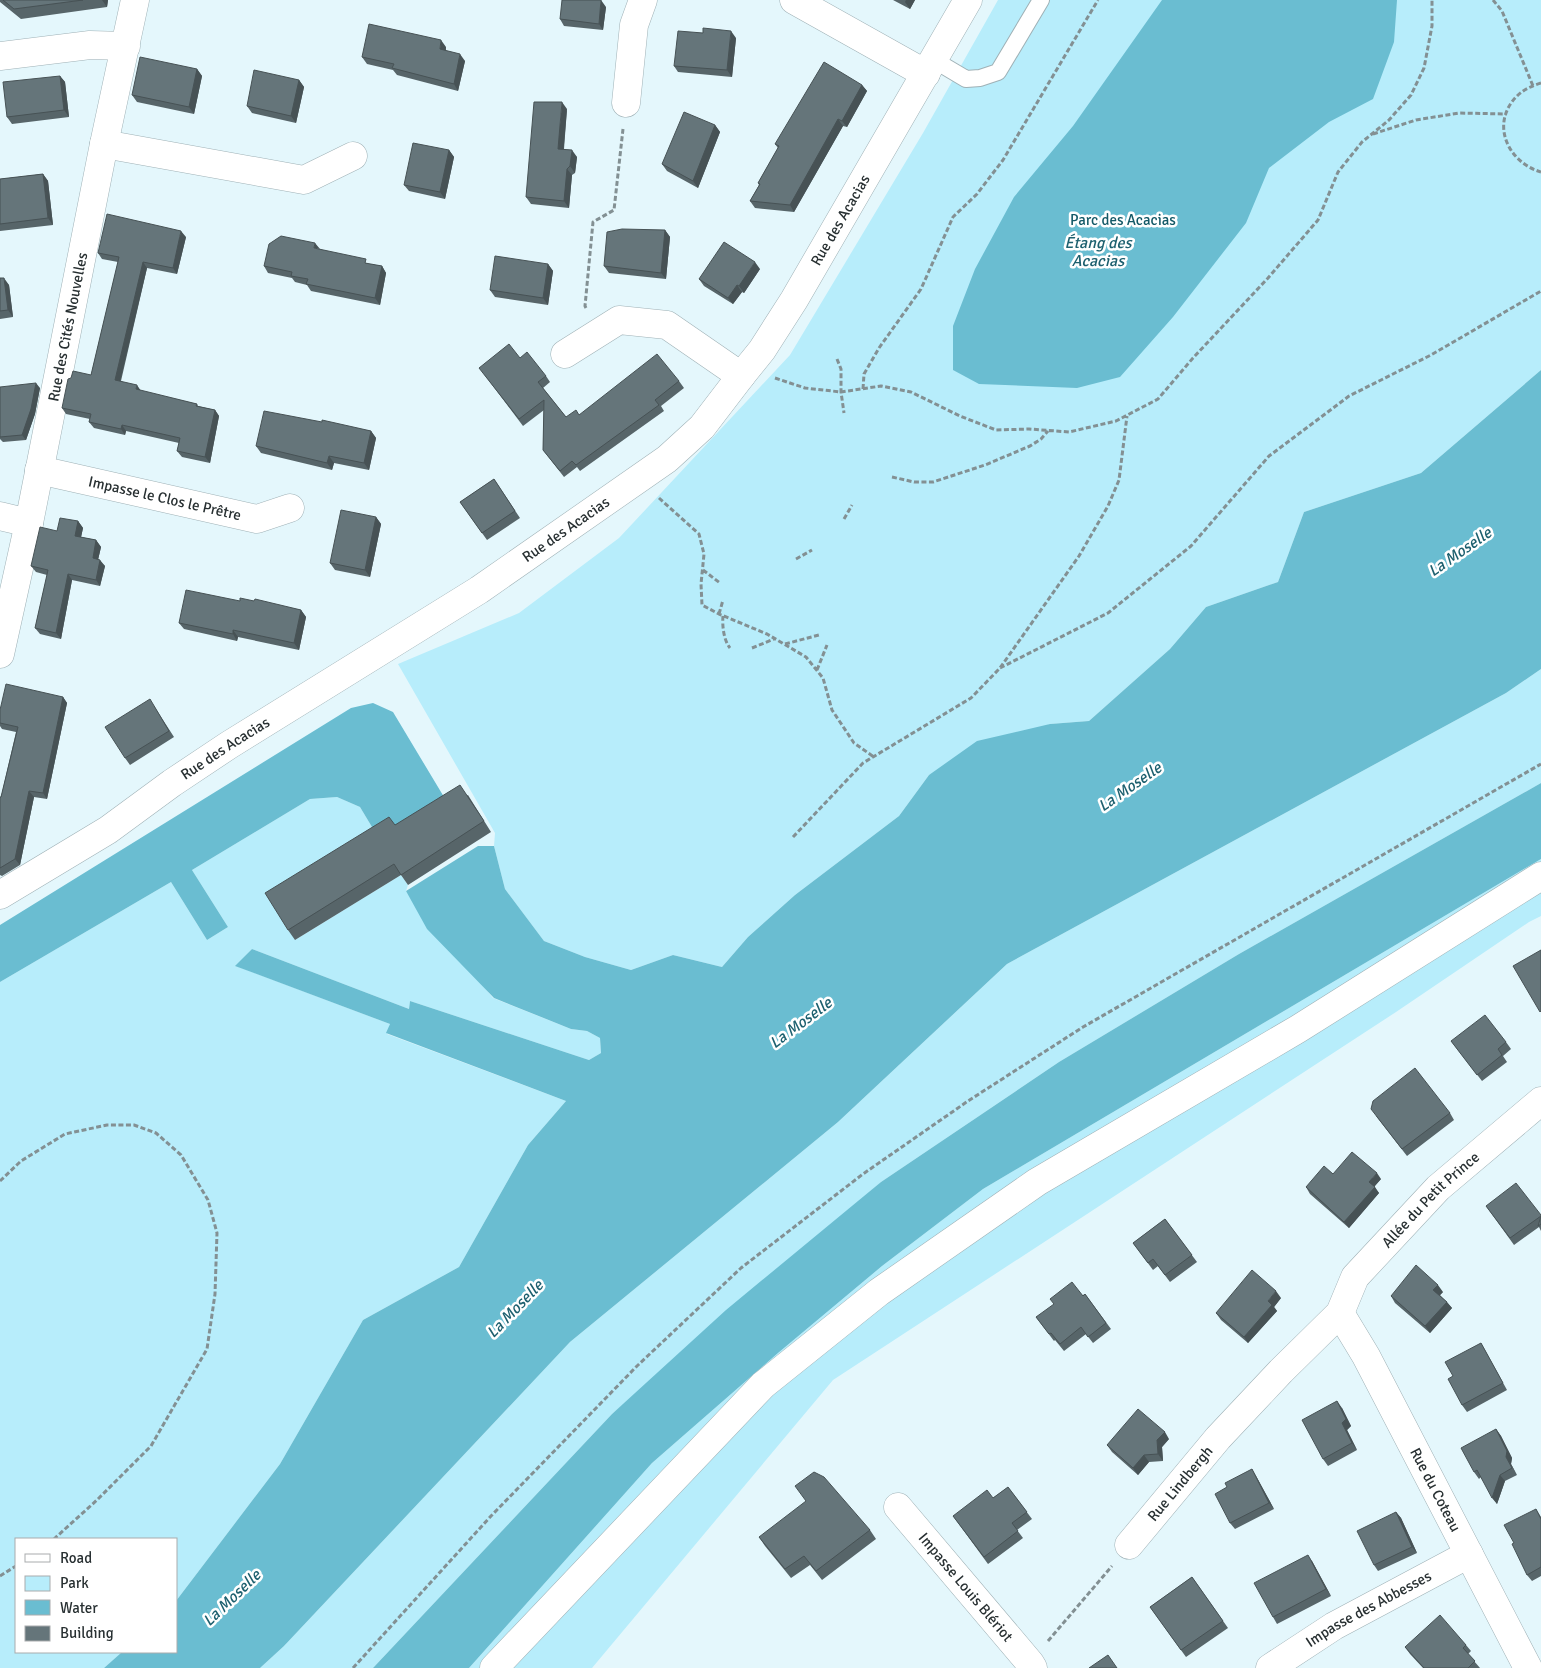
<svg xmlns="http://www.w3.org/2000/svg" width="1541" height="1668" viewBox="0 0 1541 1668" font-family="Signika,sans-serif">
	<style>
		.green { fill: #b7edfb }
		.water { fill: #6abdd1 }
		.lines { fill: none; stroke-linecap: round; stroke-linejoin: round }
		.service-casing { stroke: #9fb1b6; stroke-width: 18 }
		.minor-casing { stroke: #9fb1b6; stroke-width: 29 }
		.path { stroke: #839093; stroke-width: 3; stroke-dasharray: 5 2.5; stroke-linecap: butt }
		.service { stroke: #fff; stroke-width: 16 }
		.minor { stroke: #fff; stroke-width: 28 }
		.wall { fill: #576569 }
		.shaded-wall { fill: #475255 }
		.building { fill: #65757a; stroke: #475255 }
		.labels { text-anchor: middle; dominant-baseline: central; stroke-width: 5; stroke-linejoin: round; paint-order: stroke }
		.street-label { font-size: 15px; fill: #283032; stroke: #fff }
		.park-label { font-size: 15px; fill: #135967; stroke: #fff }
		.water-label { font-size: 16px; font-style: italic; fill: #1d606f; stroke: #fff }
	</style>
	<rect width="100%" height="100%" fill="#e4f7fc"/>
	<path class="green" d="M998,0H1541V370L1421,473L1304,512L1278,582L1206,607L1170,649L1089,721L1050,724L929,775L899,816L795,895L748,937L722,967L673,955L631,970L585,957L544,941L505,889L494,846L495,833L398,664L519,613L619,538L790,355L923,133Z
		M1541,669V783L1239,954L1059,1062L881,1182L612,1414L373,1668H260L284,1646L570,1342L838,1122L1007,964L1506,693Z
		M337,797L360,807L378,837L295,940L401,875L408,885L406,891L493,998L571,1029L587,1031L600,1038L601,1053L589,1060L410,1001L409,1009L252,949L236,966L390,1024L387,1034L566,1101L528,1145L459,1267L363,1320L280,1464L176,1601V1539H16V1652H122L104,1668H0V982L171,882L207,940L228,927L192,870L310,799Z
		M1541,859V916L1529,922L1396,1012L833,1380L592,1668H469L652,1463L778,1353L882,1266L983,1189Z"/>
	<path class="water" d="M1162,0H1397L1394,42L1373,99L1329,122L1269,168L1246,223L1173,317L1120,377L1077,388L979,384L953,370V326L975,269L1014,197L1073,126Z
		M1541,370V669L1506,693L1007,964L838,1122L570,1342L284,1646L260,1668H104L122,1652H176V1601L280,1464L363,1320L459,1267L528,1145L566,1101L386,1033L390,1024L235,966L252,949L409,1009L410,1001L589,1060L601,1053L600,1038L587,1031L571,1029L494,998L427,929L406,891L478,846H494L505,889L544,941L585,957L631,970L673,955L722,967L748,937L795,895L899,816L929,775L977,741L1050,724L1089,721L1170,649L1206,607L1278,582L1304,512L1421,473Z
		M373,703L393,712L444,797L378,837L360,807L337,797L310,799L192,870L228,927L207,940L171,882L0,982V925L351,708Z
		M1541,783V859L983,1189L882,1266L778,1353L652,1463L469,1668H373L612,1414L726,1310L881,1182L1059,1062L1239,954Z"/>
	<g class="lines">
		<defs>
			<path id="service" d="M934,60L966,79L980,78L998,72L1041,0"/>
			<g id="minor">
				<path d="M794,0L926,74"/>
				<path d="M0,56L90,45L126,46"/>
				<path d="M626,103L634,25L643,0"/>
				<path d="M104,144L304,180L353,156"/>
				<path d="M565,354L619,320L667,325L741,376"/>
				<path id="s1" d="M39,470L257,519L290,508"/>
				<path d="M0,516L29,523"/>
				<path id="s2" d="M0,654L29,523L104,144L135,0"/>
				<path id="s3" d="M0,895L108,830L172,783L229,745L479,590L667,459L702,427L741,376L762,350L794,300L968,0"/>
				<path id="s4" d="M1340,1313L1366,1356L1528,1668"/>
				<path id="s5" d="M898,1507L1030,1663L1033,1668"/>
				<path id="s6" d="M1129,1545L1218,1438L1281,1371L1340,1313L1355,1277L1438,1188L1541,1101"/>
				<path d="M494,1668L763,1385L879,1292L1037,1182L1298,1029L1541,876"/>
				<path id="s7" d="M1270,1668L1334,1626L1469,1554"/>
			</g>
		</defs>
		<use href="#service" class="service-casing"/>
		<use href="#minor" class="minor-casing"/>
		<path class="path" d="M1493,0L1502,11L1533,86
			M1541,83C1532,86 1524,89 1517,96C1490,123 1507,162 1541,172
			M1373,134L1416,120L1459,113L1507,114
			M586,308L585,306L593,222L614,210L623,129
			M837,359L841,369V392L844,413
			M775,378L805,388L841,392L881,386L911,392L960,416L996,430L1029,429L1069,432L1116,421L1158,399L1193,358L1268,278L1318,220L1338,172L1362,142L1389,120L1411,95L1424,68L1432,26V0
			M863,389L864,374L879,348L921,289L953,217L977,194L1003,160L1098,0
			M892,477L914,482H933L985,465L1030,446L1041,439L1048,431
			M659,498L699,534L704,554L701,584L702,605L719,614L767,634L806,657L823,678L832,710L854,743L874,757
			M844,519L852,505
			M796,559L812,550
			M703,570L720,583
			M719,614L723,600
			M723,616C722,626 724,641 730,648
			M785,644L819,635
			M752,648L774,639
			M1000,668L1108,613L1191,546L1269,456L1349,396L1431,355L1541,291
			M817,670L827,645
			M793,837L863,763L971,698L1000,668L1079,556L1108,506L1119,480L1127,416
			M0,1181L21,1161L65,1134L107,1125H134L156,1133L181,1155L208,1200L217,1233L215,1294L207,1349L151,1446L97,1500L54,1539
			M0,1576L16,1566
			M1048,1641L1112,1566
			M353,1668L491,1516L637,1366L741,1268L863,1174L968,1101L1083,1027L1541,764"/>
		<use href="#service" class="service"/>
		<use href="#minor" class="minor"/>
	</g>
	<path class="wall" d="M0,0H108L107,7L21,19L0,2Z
		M893,0H915L910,9Z
		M606,7L603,30L564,26L560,19Z
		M736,38L732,77L678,72L674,66Z
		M446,47V51L465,61L458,91L397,75L393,70L367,64L362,57Z
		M197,69L202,76L194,114L137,102L132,95Z
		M60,76L65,82L69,117L12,124L7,117Z
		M299,80L304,87L296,123L252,113L247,106Z
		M862,85L867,91L847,127L843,126L794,212L755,208L750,201L759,185L758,183L778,148L775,144Z
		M567,109L564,149L577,157L575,173L572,175L569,208L531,204L526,197Z
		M715,125L720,132L698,188L667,171L662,164Z
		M449,150L454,157L445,199L409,191L404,185Z
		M43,174L48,181L53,225L0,231V179Z
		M665,230L670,237L666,279L609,273L604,266Z
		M186,237L177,274L147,268L121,381L141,391L197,404L198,406L215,410L219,416L210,463L182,457L177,451L179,443L126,431L125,435L94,428L89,422L90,419L66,414L62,408L91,375L118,262L102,259L98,253Z
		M319,249L369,264L382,266L386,273L380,305L311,291L307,285L295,282L292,278L268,273L264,266Z
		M548,264L553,271L548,305L495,297L490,290Z
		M760,269L744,293L742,292L733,304L704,286L699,279Z
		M0,278L9,285L13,317L0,319Z
		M520,358L546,376L550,382L543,388L566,417L579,415L679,381L684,388L661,406L664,411L580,471L577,467L564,477L543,450L544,410L523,426L484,374Z
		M0,387L40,388L35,414L26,440L3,442L0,439Z
		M322,422L371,431L376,438L369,470L334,463L332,470L261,453L256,446Z
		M494,479L520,518L487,540L460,502Z
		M376,517L381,524L370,577L335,570L330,563Z
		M78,521L83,528L81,537L96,540L101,547L98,560L105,566L100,586L72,580L61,639L40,634L35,628L47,575L36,572L31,566L57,531Z
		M240,601H254L301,610L306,617L299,650L238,637L237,641L184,629L179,623Z
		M63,697L67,703L47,799L34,797L20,865L2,876L0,875V797H1L16,732L2,729L0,726V710Z
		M154,706L174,737L130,765L125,758Z
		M468,795L491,832L408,885L401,875L295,940L288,930L395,825Z
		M1451,1041L1506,1042L1511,1049L1503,1056L1507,1062L1482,1081Z
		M1450,1113L1454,1120L1407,1156L1376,1116Z
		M1333,1174L1381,1179L1374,1187L1379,1193L1349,1228L1310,1194L1306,1187Z
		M1486,1206L1541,1215V1231L1539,1227L1514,1245Z
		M1165,1219L1197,1262L1170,1282L1158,1266L1153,1270L1133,1243Z
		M1443,1292L1440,1295L1452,1308L1430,1333L1395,1303L1391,1296Z
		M1085,1294L1111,1329L1093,1343L1086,1334L1064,1351L1055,1340L1054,1341L1036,1317Z
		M1281,1298L1274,1307L1277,1311L1248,1343L1221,1320L1216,1313Z
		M1481,1343L1485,1350L1507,1390L1467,1412L1462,1405L1453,1376Z
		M1342,1408L1351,1426L1347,1430L1357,1450L1328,1466L1323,1459Z
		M1496,1429L1501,1436L1512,1458L1511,1464L1517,1475L1505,1481L1497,1504L1481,1477L1479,1479L1474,1472Z
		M1169,1439L1162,1447L1163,1461L1149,1462L1138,1475L1112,1452L1107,1445Z
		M1252,1469L1256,1476L1274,1509L1235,1529L1230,1523L1227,1487Z
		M1008,1487L1032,1519L1017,1530L1023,1538L988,1564L953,1516L993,1498Z
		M1536,1509L1541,1517V1576L1532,1581L1527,1575L1514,1543Z
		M1396,1512L1401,1518L1417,1553L1378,1571L1374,1565Z
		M870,1530L876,1539L822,1580L810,1565L791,1578L765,1546L759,1537Z
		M1312,1561L1331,1596L1277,1624L1273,1617Z
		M1192,1577L1228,1628L1186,1657L1150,1607Z
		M1466,1645L1471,1651L1468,1654L1480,1668H1423L1410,1654L1405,1647Z"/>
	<path class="shaded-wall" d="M102,0H108L107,7Z
		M601,0L606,7L603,30L599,24Z
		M906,0H915L910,9L905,2Z
		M731,31L736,38L732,77L727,70Z
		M441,40L446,47L444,56L440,49Z
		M460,54L465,61L458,91L454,84Z
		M197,69L202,76L194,114L189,107Z
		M60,76L65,82L69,117L64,110Z
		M299,80L304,87L296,123L291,116Z
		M862,85L867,91L847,127L842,121Z
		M562,102L567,109L563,156L558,149Z
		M838,119L843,126L794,212L790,205Z
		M715,125L720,132L698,188L693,181Z
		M449,150L454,157L445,199L440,192Z
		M572,150L577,157L575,173L570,166Z
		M567,169L572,175L569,208L564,201Z
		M43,174L48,181L53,225L48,218Z
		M665,230L670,237L666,279L661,273Z
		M181,231L186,237L177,274L173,268Z
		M315,243L320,249L314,248Z
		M143,262L147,268L119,386L115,380Z
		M755,262L760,269L744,293L739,286Z
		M548,264L553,271L548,305L543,298Z
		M382,266L386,273L380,305L375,298Z
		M4,278L9,285L13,317L8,310Z
		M737,285L742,292L733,304L728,298Z
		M36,383L40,388L35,414L26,440L22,435Z
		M137,385L141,391L136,389Z
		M215,410L219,416L210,463L205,457Z
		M122,425L126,431L125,435L121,429Z
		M371,431L376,438L369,470L364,463Z
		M329,456L334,463L332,470L327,463Z
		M376,517L381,524L370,577L365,570Z
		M78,521L83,528L80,542L75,536Z
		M96,540L101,547L97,564L93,558Z
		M100,560L105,566L100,586L96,580Z
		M68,574L72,580L61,639L56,633Z
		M301,610L306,617L299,650L294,643Z
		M233,630L238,637L237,641L233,634Z
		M63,697L67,703L47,799L43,793Z
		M29,791L34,797L20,865L15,859Z
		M1377,1173L1381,1179L1373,1188L1369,1182Z
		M1375,1187L1379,1193L1349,1228L1344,1222Z
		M1438,1285L1443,1292L1438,1297L1433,1290Z
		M1276,1291L1281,1298L1274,1307L1277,1311L1248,1343L1244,1337L1268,1301Z
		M1447,1302L1452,1308L1430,1333L1425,1326Z
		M1337,1401L1342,1408L1351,1426L1347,1430L1357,1450L1352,1443L1342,1423Z
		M1496,1429L1501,1436L1512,1458L1511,1464L1517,1475L1506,1457Z
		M1165,1432L1169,1439L1162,1447L1163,1461L1158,1454L1157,1440Z
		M1144,1455L1149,1462L1138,1475L1133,1468Z
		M1252,1469L1256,1476L1274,1509L1269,1503Z
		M1500,1475L1505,1481L1497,1504L1492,1498Z
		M1396,1512L1401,1518L1417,1553L1412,1547Z
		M1308,1555L1312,1561L1331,1596L1326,1589Z"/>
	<path class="building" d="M3,0H83L14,9Z
		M562,0H601L599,24L560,19Z
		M369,24L441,40L440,49L460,54L454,84L392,68L394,64L362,57Z
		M703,28L731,31L727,70L674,66L678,31L703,33Z
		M140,57L197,69L189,107L132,95Z
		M824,62L862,85L842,121L838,119L790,205L750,201L760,184L758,183L779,146L775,144Z
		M254,70L299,80L291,116L247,106Z
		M60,76L64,110L7,117L3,82Z
		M534,102H562L558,149L572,150L570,166L567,169L564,201L526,197Z
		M684,112L715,125L693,181L662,164Z
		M413,143L449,150L440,192L404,185Z
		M43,174L48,218L0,224V179Z
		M107,214L181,231L173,268L143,262L115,380L137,385L136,389L197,404L196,406L215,410L205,457L177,451L180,438L122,425L121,429L89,422L91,414L62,408L68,379L71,378L73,371L91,375L119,257L98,253Z
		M622,229L665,230L661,273L604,266L607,232Z
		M281,236L315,243L314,248L366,259L365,263L382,266L375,298L306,284L308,279L291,276L292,272L264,266L269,244Z
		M724,242L755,262L739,286L737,285L728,298L699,279Z
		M495,256L548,264L543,298L490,290Z
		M0,278H4L8,310L0,311Z
		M509,344L520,358L527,352L546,376L538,382L566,417L576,410L579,415L657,354L679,381L655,400L659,405L576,465L572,461L560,471L543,450L544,400L519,419L479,368Z
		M36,383L31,409L22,435L0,437V387Z
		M264,411L322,422V420L371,431L364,463L329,456L327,463L256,446Z
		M494,479L515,511L482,533L460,502Z
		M341,510L376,517L365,570L330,563Z
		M60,518L78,521L75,536L96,540L93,558L100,560L96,580L68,574L56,633L35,628L48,570L31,566L40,527L57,531Z
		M186,590L240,601V598L254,601L255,599L301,610L294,643L233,630V634L179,623Z
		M6,684L63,697L43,793L29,791L15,859L0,868V797H1L18,727L0,723V710Z
		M150,699L169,731L125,758L105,727Z
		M460,785L484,821L401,875L394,864L288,930L265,893L389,817L395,825Z
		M1541,950V1011L1540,1012L1513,966Z
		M1485,1015L1506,1042L1498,1049L1502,1055L1477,1075L1451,1041Z
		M1415,1068L1450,1113L1402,1149L1371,1109L1373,1101Z
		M1352,1152L1377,1173L1369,1182L1375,1187L1344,1222L1306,1187L1324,1166L1333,1174Z
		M1516,1183L1541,1215V1224L1538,1226L1541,1216L1510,1238L1486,1206Z
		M1165,1219L1192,1255L1165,1275L1153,1259L1148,1263L1133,1243Z
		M1416,1265L1438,1285L1433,1290L1447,1302L1425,1326L1391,1296Z
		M1252,1270L1276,1291L1268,1301L1272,1305L1244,1337L1216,1313Z
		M1072,1282L1083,1296L1085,1294L1106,1323L1088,1337L1081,1327L1060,1344L1051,1333L1049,1334L1036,1317L1054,1304L1050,1299Z
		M1481,1343L1503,1383L1462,1405L1448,1379L1453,1376L1445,1362Z
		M1337,1401L1346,1419L1342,1423L1352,1443L1323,1459L1302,1420Z
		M1138,1409L1165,1432L1157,1440L1158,1454L1144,1455L1133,1468L1107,1445Z
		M1496,1429L1507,1451L1506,1457L1512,1468L1500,1475L1492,1498L1477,1470L1474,1472L1461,1448Z
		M1252,1469L1269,1503L1230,1523L1215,1494L1227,1487L1225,1483Z
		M814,1472L824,1477L870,1530L816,1571L804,1556L785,1569L759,1537L806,1501L795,1486Z
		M1008,1487L1027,1512L1012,1523L1018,1531L984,1557L953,1516L987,1490L993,1498Z
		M1536,1509L1541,1519V1567L1527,1575L1512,1544L1514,1543L1504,1525Z
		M1396,1512L1412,1547L1374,1565L1357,1531Z
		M1308,1555L1326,1589L1273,1617L1254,1583Z
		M1192,1577L1223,1621L1181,1650L1150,1607Z
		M1440,1615L1466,1645L1463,1648L1475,1661L1468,1668H1424L1405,1647Z
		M1108,1655L1117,1668H1089Z"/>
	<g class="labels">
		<g class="street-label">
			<text stroke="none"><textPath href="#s3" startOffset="1094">Rue des Acacias</textPath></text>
			<text stroke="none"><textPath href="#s2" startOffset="334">Rue des Cités Nouvelles</textPath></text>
			<text stroke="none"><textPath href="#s1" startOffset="129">Impasse le Clos le Prêtre</textPath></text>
			<text stroke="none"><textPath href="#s3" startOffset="674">Rue des Acacias</textPath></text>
			<text stroke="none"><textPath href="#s3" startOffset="269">Rue des Acacias</textPath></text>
			<text stroke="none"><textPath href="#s6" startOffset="461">Allée du Petit Prince</textPath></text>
			<text stroke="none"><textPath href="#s6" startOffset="80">Rue Lindbergh</textPath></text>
			<text stroke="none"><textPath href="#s4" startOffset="201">Rue du Coteau</textPath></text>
			<text stroke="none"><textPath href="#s5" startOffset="105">Impasse Louis Blériot</textPath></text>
			<text stroke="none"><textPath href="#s7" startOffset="115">Impasse des Abbesses</textPath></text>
		</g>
		<g class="park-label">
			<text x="1123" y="220">Parc des Acacias</text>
		</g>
		<g class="water-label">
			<text x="1098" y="243">Étang des<tspan x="1098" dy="18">Acacias</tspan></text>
			<text transform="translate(1460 552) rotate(-35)">La Moselle</text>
			<text transform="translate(1130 787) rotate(-35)">La Moselle</text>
			<text transform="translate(801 1023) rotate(-37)">La Moselle</text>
			<text transform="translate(515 1309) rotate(-46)">La Moselle</text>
			<text transform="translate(232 1598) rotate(-44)">La Moselle</text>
		</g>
	</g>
	<rect x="15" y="1538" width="162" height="115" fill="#ffffff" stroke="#a9acad"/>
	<rect x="25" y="1554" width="25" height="8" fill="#ffffff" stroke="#a9acad"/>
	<text x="60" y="1563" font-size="15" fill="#283032">Road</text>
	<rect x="25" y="1576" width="25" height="15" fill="#b7edfb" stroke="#a9acad"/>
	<text x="60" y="1588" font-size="15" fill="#283032">Park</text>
	<rect x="25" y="1600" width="25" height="15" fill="#6abdd1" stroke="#a9acad"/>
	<text x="60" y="1613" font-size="15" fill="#283032">Water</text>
	<rect x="25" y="1626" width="25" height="15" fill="#65757a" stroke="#a9acad"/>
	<text x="60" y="1638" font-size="15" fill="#283032">Building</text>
</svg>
